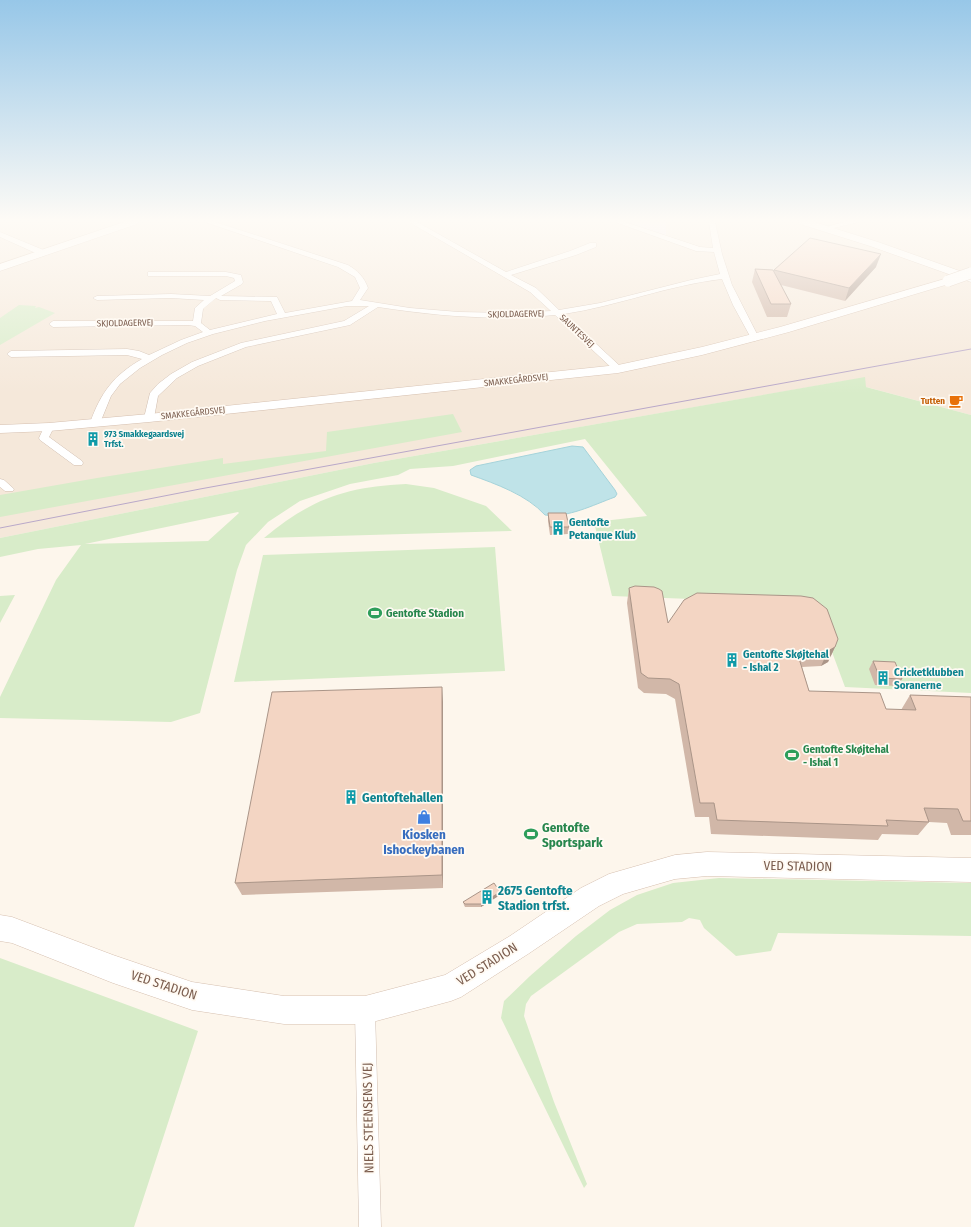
<svg xmlns="http://www.w3.org/2000/svg" width="971" height="1227" viewBox="0 0 971 1227" font-family="'Fira Sans Condensed',sans-serif">
	<style>
		.residential { fill: #f5e8da }
		.education { fill: #f3e8fa }
		.green { fill: #d8ecc9; fill-rule: evenodd }
		.water { fill: #bfe3e8; stroke: #a5d3da }
		.lines { fill: none; stroke-linecap: round; stroke-linejoin: round }
		.street-casing { stroke: #d1beb0; stroke-width: 1 }
		.secondary-casing { stroke: #d6c0b0; stroke-width: 1 }
		.street { fill: #fff; fill-rule: evenodd }
		.secondary { fill: #fff; fill-rule: evenodd }
		.tram { stroke: #b9a8c9; stroke-width: 1 }
		.secondary-bridge-casing { stroke: #d6c0b0; stroke-width: 12; stroke-linecap: butt }
		.secondary-bridge { stroke: #fff; stroke-width: 11 }
		.wall { fill: #d1b7a8 }
		.shaded-wall { fill: #aa9588 }
		.building { fill: #f3d5c3; stroke: #aa9588 }
		.labels { text-anchor: middle; dominant-baseline: central; stroke-width: 3.5; stroke-linejoin: round; paint-order: stroke }
		.far-street-label { font-size: 9px; fill: #7a5c4d; stroke: #fffaf3 }
		.far-food-label { font-size: 9px; font-weight: bold; fill: #c56008; stroke: #fffaf3; text-anchor: end }
		.far-culture-label { font-size: 9px; font-weight: bold; fill: #0d838f; stroke: #fffaf3; text-anchor: start }
		.culture-label { font-size: 11px; font-weight: bold; fill: #0d838f; stroke: #fffaf3; text-anchor: start }
		.leisure-label { font-size: 11px; font-weight: bold; fill: #27864d; stroke: #fffaf3; text-anchor: start }
		.near-culture-label { font-size: 13px; font-weight: bold; fill: #0d838f; stroke: #fffaf3; text-anchor: start }
		.near-leisure-label { font-size: 13px; font-weight: bold; fill: #27864d; stroke: #fffaf3; text-anchor: start }
		.near-shop-label { font-size: 13px; font-weight: bold; fill: #366cbe; stroke: #fffaf3 }
		.near-street-label { font-size: 13px; fill: #7a5c4d; stroke: #fffaf3 }
	</style>
	<rect width="100%" height="100%" fill="#fdf6ec"/>
	<path class="residential" d="M0,222H971V415L844,381L374,463L0,538Z"/>
	<path class="education" d="M625,222H666V236Z"/>
	<path class="green" d="M19,305L36,306L35,308L39,307L55,313L0,345V318Z
		M865,377L866,387L971,415V693L845,687L819,617L798,603L612,596L594,522L647,516L585,439L453,466L410,469L398,475L350,484L300,501L268,522L246,545L237,570L200,713L171,722L0,718V697L56,580L81,545L38,549L0,557V538L374,463ZM239,513L208,541L85,544L238,512Z
		M453,414L462,432L0,517V495L97,478L223,458V464L326,451L327,432Z
		M406,484L434,488L486,506L512,531L264,538C311,499 345,487 406,484Z
		M495,547L505,671L234,682L263,555Z
		M15,595L0,623V596Z
		M719,878L971,883V936L778,933L771,951L736,956L704,928L700,920L689,918L682,922L637,924L619,932L531,996L526,1004L524,1016L554,1102L587,1184L584,1188L501,1018L504,1001L530,976L576,936L610,910L637,895L673,883Z
		M0,958L198,1031L134,1227H0Z"/>
	<path class="water" d="M572,446L583,447L615,490L617,494L615,497C593,505 568,518 545,515C527,495 496,484 471,475L470,470L476,466Z"/>
	<g class="lines">
		<defs>
			<path id="street" d="M205,222H215L348,265C358,271 364,277 368,288L360,300L410,308L459,312L510,313L551,311L530,292L409,222H417L506,272L570,251L590,243H596V247L576,255L511,275L536,288L559,310L600,303L691,280L720,274L714,252L696,251L615,222H625L700,247L713,248L709,222H715L722,254L732,285L759,338L755,341L751,338L733,305L722,279C669,285 617,306 564,314L621,367L623,369L618,372L615,371L555,315C495,321 437,316 378,307L350,325L246,347L198,366L177,378L158,396L154,418L149,421L144,418L150,393L158,384L171,374L192,362L241,343L344,321L369,306H347L265,321L213,334L187,343L162,355L140,368L120,384L111,396L100,423L95,426L90,423C101,392 114,375 142,359L127,355L11,357L7,354L11,351L127,349L139,351L149,355L181,340L203,332L195,326L188,325L53,327L49,324L53,321H193L195,308L204,300L171,298L97,300L93,298L97,296L171,294L210,296L235,281L234,278L226,276H148V272H226L241,275L243,282L242,284L221,296L277,297L285,313L352,301L360,288L355,277L338,267ZM216,298L220,300L271,301L277,314L210,330L201,323L203,309Z
				M845,222H859L825,230L822,228Z
				M0,232L46,251L47,253L46,255H40L0,237Z
				M49,424L54,427L49,437L82,461L83,463L82,465H74L40,440L39,438L45,425Z
				M0,479L4,480L14,489L13,491H5L0,487Z
				M365,1000L372,1003L375,1010L381,1227H359L355,1010L358,1003Z"/>
			<path id="secondary" d="M124,222H139L137,224L0,271V264Z
				M798,222H814L878,242L971,275V282L870,246L800,224Z
				M948,278L952,279L954,281L952,283L789,332L702,355L618,373L149,422L49,431L0,433V425L49,423L149,414L618,365L702,347L780,327Z
				M707,852L971,858V882L707,876L675,879L623,894L599,906L528,954L461,997L451,1001L365,1024H284L192,1010L113,983L12,943L0,941V915L12,917L113,955L192,982L284,996H365L445,975L510,936L581,888L609,874L675,855Z"/>
		</defs>
		<use href="#street" class="street-casing"/>
		<use href="#secondary" class="secondary-casing"/>
		<use href="#street" class="street"/>
		<use href="#secondary" class="secondary"/>
		<path class="tram" d="M0,528L200,489L971,349"/>
		<defs>
			<path id="secondary-bridge" d="M948,281L971,273"/>
		</defs>
		<use href="#secondary-bridge" class="secondary-bridge-casing"/>
		<use href="#secondary-bridge" class="secondary-bridge"/>
	</g>
	<path class="wall" d="M876,267L845,301L781,285L791,304L787,317H767L752,282L755,269L774,270Z
		M548,513L569,527L568,534L550,535L548,521Z
		M629,588L668,623L835,647L828,662L821,666L802,667L809,691L886,709L901,710L910,695L971,697V835H951L947,823L929,822L918,835L882,834L878,840L711,834L709,817H695L675,699L666,694L644,693L638,688L627,603Z
		M873,661L902,679L898,686L875,685L869,669Z
		M443,702V888L242,895L235,883Z
		M500,895L481,907H465L464,905L463,902Z"/>
	<path class="shaded-wall" d="M881,254L876,267L845,301L849,288Z
		M835,647L828,662L821,666L828,651Z
		M442,687L443,702V888L442,875Z
		M500,892V895L481,907V904Z"/>
	<path class="building" d="M810,238L881,254L849,288L774,270Z
		M755,269L773,270L791,304H771Z
		M548,513H566L569,527H550Z
		M635,586L654,587L659,589L662,591L668,623L684,600L697,593L801,596L813,598L827,609L838,639L835,647L828,651L797,652L809,691L880,693L886,709L916,710L910,695L971,697V821H963L958,809L924,808L929,822L886,820L888,826L717,820L714,803H700L679,684L670,679L648,678L641,673L629,588Z
		M873,661L895,662L902,679L880,678Z
		M442,687V875L235,883L272,692Z
		M494,883L500,892L481,904H465L463,902Z"/>
	<linearGradient id="sky" x2="0" y2="1"><stop stop-color="#97c7e8"/><stop offset="0.56" stop-color="#fefbf6"/><stop offset="1" stop-color="#fefbf6" stop-opacity="0"/></linearGradient>
	<rect width="971" height="394" fill="url(#sky)"/>
	<defs>
		<symbol id="cafe-bare" viewBox="-9 -9 18 18"><path d="M-5.5-4.5H6V0H3Q3 3.5 0 3.5H-2.5Q-5.5 3.5-5.5 0ZM3-3.2v2h1.7v-2ZM-6 4.5H4V6H-6Z" fill="#e8710a" stroke="#fffaf3" stroke-width="2.5" paint-order="stroke"/></symbol>
		<symbol id="building-bare" viewBox="-9 -9 18 18"><path d="M-4-6H4V6H1V3H-1V6H-4ZM-2.5-4.3h1.7v1.8h-1.7ZM.8-4.3h1.7v1.8H.8ZM-2.5-1h1.7V.8h-1.7ZM.8-1h1.7V.8H.8Z" fill="#0f9aa8" stroke="#fffaf3" stroke-width="2.5" paint-order="stroke"/></symbol>
		<symbol id="stadium-bare" viewBox="-9 -9 18 18"><path d="M0-5a6.5 5 0 1 0 0 10a6.5 5 0 1 0 0-10ZM-3.5-1.8h7v3.6h-7Z" fill="#2e9e5b" stroke="#fffaf3" stroke-width="2.5" paint-order="stroke"/></symbol>
		<symbol id="shop-bare" viewBox="-9 -9 18 18"><path d="M-5-2.5h2.3a2.7 3.5 0 0 1 5.4 0H5L5.5 6h-11ZM-1.5-2.5h3a1.5 2.3 0 0 0-3 0Z" fill="#3f7fe0" stroke="#fffaf3" stroke-width="2.5" paint-order="stroke"/></symbol>
	</defs>
	<g fill-rule="evenodd">
		<use href="#cafe-bare" x="946" y="391" width="20" height="20"/>
		<use href="#building-bare" x="83" y="429" width="20" height="20"/>
		<use href="#building-bare" x="548" y="518" width="20" height="20"/>
		<use href="#stadium-bare" x="365" y="603" width="20" height="20"/>
		<use href="#building-bare" x="722" y="650" width="20" height="20"/>
		<use href="#building-bare" x="873" y="668" width="20" height="20"/>
		<use href="#stadium-bare" x="782" y="745" width="20" height="20"/>
		<use href="#building-bare" x="341" y="787" width="20" height="20"/>
		<use href="#shop-bare" x="414" y="807" width="20" height="20"/>
		<use href="#stadium-bare" x="521" y="824" width="20" height="20"/>
		<use href="#building-bare" x="477" y="887" width="20" height="20"/>
	</g>
	<g class="labels">
		<g class="far-street-label">
			<text transform="translate(516 314) rotate(-1)">SKJOLDAGERVEJ</text>
			<text transform="translate(125 323) rotate(-1)">SKJOLDAGERVEJ</text>
			<text transform="translate(577 331) rotate(43)">SAUNTESVEJ</text>
			<text transform="translate(516 380) rotate(-6)">SMAKKEGÅRDSVEJ</text>
			<text transform="translate(193 413) rotate(-6)">SMAKKEGÅRDSVEJ</text>
		</g>
		<g class="far-food-label">
			<text x="945" y="401">Tutten</text>
		</g>
		<g class="far-culture-label">
			<text x="104" y="434">973 Smakkegaardsvej<tspan x="104" dy="10">Trfst.</tspan></text>
		</g>
		<g class="culture-label">
			<text x="569" y="522">Gentofte<tspan x="569" dy="13">Petanque Klub</tspan></text>
			<text x="743" y="654">Gentofte Skøjtehal<tspan x="743" dy="13">- Ishal 2</tspan></text>
			<text x="894" y="672">Cricketklubben<tspan x="894" dy="13">Soranerne</tspan></text>
		</g>
		<g class="leisure-label">
			<text x="386" y="613">Gentofte Stadion</text>
			<text x="803" y="749">Gentofte Skøjtehal<tspan x="803" dy="13">- Ishal 1</tspan></text>
		</g>
		<g class="near-culture-label">
			<text x="362" y="797">Gentoftehallen</text>
			<text x="498" y="890">2675 Gentofte<tspan x="498" dy="15">Stadion trfst.</tspan></text>
		</g>
		<g class="near-leisure-label">
			<text x="542" y="827">Gentofte<tspan x="542" dy="15">Sportspark</tspan></text>
		</g>
		<g class="near-shop-label">
			<text x="424" y="834">Kiosken<tspan x="424" dy="15">Ishockeybanen</tspan></text>
		</g>
		<g class="near-street-label">
			<text transform="translate(798 866) rotate(1)">VED STADION</text>
			<text transform="translate(487 964) rotate(-32)">VED STADION</text>
			<text transform="translate(164 985) rotate(18)">VED STADION</text>
			<text transform="translate(368 1118) rotate(-91)">NIELS STEENSENS VEJ</text>
		</g>
	</g>
</svg>
